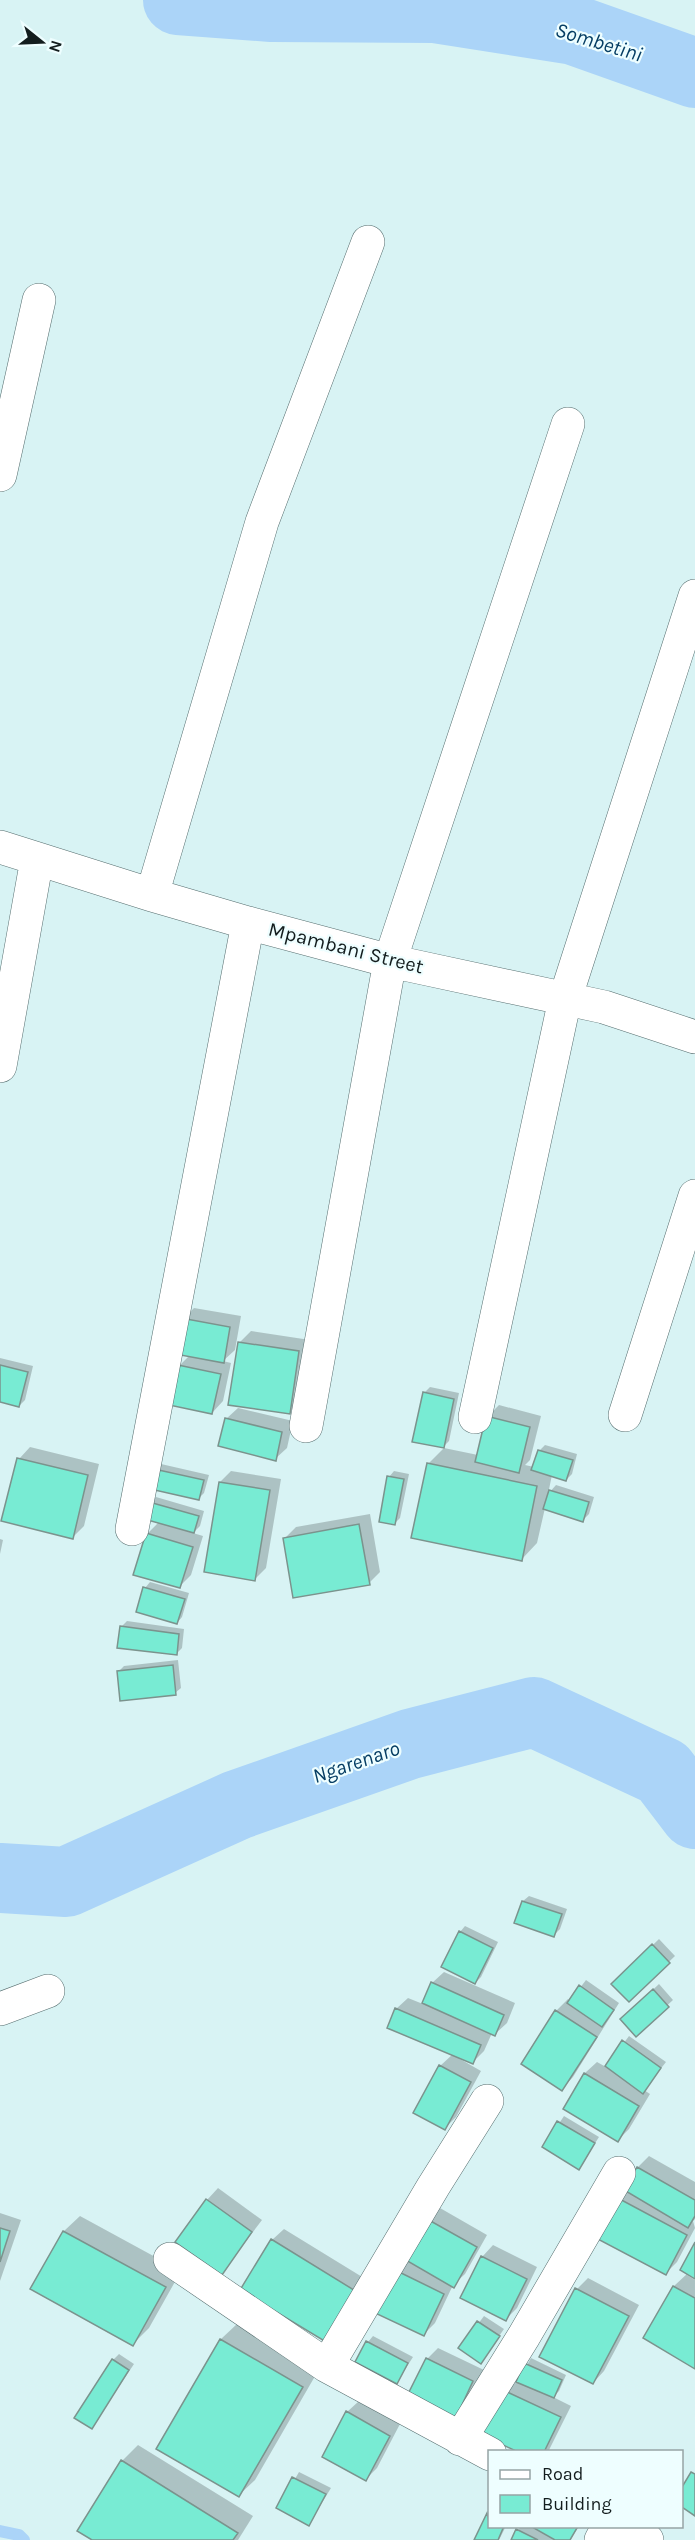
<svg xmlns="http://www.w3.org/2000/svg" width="695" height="2540" viewBox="0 0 695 2540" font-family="Karla,sans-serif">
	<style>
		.shadow { fill: #0003 }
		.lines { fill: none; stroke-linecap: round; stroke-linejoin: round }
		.stream { stroke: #abd4f8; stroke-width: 12 }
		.river { stroke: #abd4f8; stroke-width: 70 }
		.building { fill: #78ebd3; stroke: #7b938d; stroke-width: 1.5 }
		.minor-casing { stroke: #566e6f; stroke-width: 34 }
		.minor { stroke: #fff; stroke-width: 33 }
		.labels { text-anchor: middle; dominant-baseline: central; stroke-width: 4.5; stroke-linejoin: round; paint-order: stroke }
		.street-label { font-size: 20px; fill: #131d1e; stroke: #eefeff }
		.water-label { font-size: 21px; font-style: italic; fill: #063e64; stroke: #eefeff }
	</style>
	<rect width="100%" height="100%" fill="#d8f3f4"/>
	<path class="shadow" d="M194,1308L241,1316L235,1350L223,1361L231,1363L223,1401L212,1413L179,1366L190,1355L183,1319Z
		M251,1331L310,1340L301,1401L289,1412L240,1342Z
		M0,1358L33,1366L25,1400L19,1406L0,1401Z
		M430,1387L459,1393L449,1441L443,1447L424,1393Z
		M499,1405L541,1416L530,1460L525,1465L534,1467L539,1451L545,1445L577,1454L572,1474L566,1480L552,1475L548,1494L556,1485L594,1497L589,1514L583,1520L545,1508L537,1543L522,1559L428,1464L444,1448L478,1455L487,1417Z
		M238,1408L293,1421L287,1448L275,1459L226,1419Z
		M30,1447L99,1464L84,1526L72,1538L19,1459Z
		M161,1464L209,1475L204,1493L198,1499L156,1470Z
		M231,1471L281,1479L266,1568L255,1579L220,1482Z
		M394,1471L409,1474L400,1518L395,1523L389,1477Z
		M156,1497L204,1511L200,1526L193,1533L203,1536L191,1575L179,1587L147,1534L159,1522L150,1503Z
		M370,1514L380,1572L369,1583L284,1539L296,1527Z
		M0,1539L3,1540L0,1554Z
		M150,1582L189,1593L182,1617L177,1623L145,1588Z
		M127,1621L184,1629L182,1648L176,1654L121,1627Z
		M178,1660L181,1688L175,1693L118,1672L124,1666Z
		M529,1896L567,1909L560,1929L554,1935L523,1901Z
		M465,1926L498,1942L481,1977L475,1983L460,1932Z
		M659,1939L675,1956L629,2000L613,1984Z
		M444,1972L515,2003L507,2023L495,2034L492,2033L484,2051L473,2062L461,2057L460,2059L481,2071L456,2117L445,2128L440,2066L453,2054L396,2009L408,1998L423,2004L432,1983Z
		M586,1980L619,2003L573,2077L562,2089L523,2063L556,2011L568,1999L570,2001Z
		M659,1984L673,2000L636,2034L622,2019Z
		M629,2036L666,2062L644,2090L650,2094L629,2129L618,2140L565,2108L585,2073L597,2062L606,2067Z
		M564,2116L599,2137L579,2168L544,2146Z
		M649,2156L695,2182V2219L693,2221L695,2228L677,2262L666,2273L594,2235L638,2167Z
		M218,2188L262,2220L222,2273L207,2200Z
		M440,2208L487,2235L465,2274L453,2285L435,2323L424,2334L377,2312L428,2220Z
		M0,2213L21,2220L0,2281Z
		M80,2216L181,2271L149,2328L133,2344L64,2231Z
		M284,2229L372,2283L343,2332L272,2240Z
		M493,2245L537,2267L517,2308L506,2319L482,2257Z
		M695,2245V2277L688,2273L687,2275L695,2280V2367L645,2337L674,2286L688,2273Z
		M588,2278L639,2305L604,2371L593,2383L577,2289Z
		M484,2316L504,2329L481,2362L460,2348Z
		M237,2324L318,2371L255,2480L239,2495L221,2339Z
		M373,2336L413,2357L397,2382L368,2342Z
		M438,2348L484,2370L465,2409L427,2359Z
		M119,2354L134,2364L92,2427L113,2360Z
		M531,2358L566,2375L559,2391L553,2397L571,2406L548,2452H521L505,2391L518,2381Z
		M359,2401L400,2424L377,2468L365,2480L347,2412Z
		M138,2445L253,2516L238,2540H94L122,2461Z
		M299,2472L331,2488L309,2524L278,2508Z
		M490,2513V2526H506L499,2540H476Z
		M521,2526H579L570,2540H512Z"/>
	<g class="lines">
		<path class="stream" d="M0,2531L19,2535L24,2540"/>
		<path class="river" d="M178,0L272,7L434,8L574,30L695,73
			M0,1878L66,1882L237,1805L410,1744L534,1712L663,1772L695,1814"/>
	</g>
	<path class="building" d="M181,1318L230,1327L224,1363L175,1354Z
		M238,1342L299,1351L290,1414L228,1405Z
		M0,1365L28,1372L19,1407L0,1402Z
		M178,1365L221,1374L212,1414L169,1405Z
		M423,1392L454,1399L444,1448L412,1442Z
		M486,1416L530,1427L519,1473L475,1462Z
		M225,1418L282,1432L276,1461L218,1446Z
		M538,1450L573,1460L566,1481L531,1470Z
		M17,1458L88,1475L73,1539L1,1521Z
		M427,1463L537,1486L522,1561L411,1538Z
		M154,1469L204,1480L199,1500L150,1489Z
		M387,1476L404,1479L395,1525L379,1522Z
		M219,1482L270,1490L255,1581L204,1572Z
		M549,1490L589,1502L583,1522L543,1509Z
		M149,1502L199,1516L194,1533L144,1519Z
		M359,1524L370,1585L293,1598L283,1538Z
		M146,1533L193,1547L180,1588L133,1575Z
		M143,1587L185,1599L177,1624L136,1612Z
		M120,1626L179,1634L177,1655L117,1648Z
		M173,1665L176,1695L120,1701L117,1671Z
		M522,1901L562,1914L554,1937L514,1923Z
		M459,1931L493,1948L475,1984L441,1967Z
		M652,1944L670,1963L629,2002L611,1984Z
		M431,1982L504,2015L495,2036L422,2003Z
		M579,1985L614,2010L602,2027L567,2003Z
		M653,1989L669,2007L636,2037L620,2019Z
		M395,2008L481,2045L473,2064L387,2028Z
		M555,2010L597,2037L562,2091L521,2064Z
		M622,2040L661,2068L643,2094L605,2066Z
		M439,2065L471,2082L445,2130L413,2113Z
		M584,2073L639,2106L618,2142L563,2109Z
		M557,2121L595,2143L579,2170L542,2147Z
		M637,2167L695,2200V2216L688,2228L624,2190Z
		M614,2196L687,2235L666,2275L592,2236Z
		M206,2199L252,2232L222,2275L175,2242Z
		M427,2219L477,2247L454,2288L404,2259Z
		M0,2228L10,2231L0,2262Z
		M63,2231L166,2287L133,2346L30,2289Z
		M271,2239L362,2295L331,2345L240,2290Z
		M695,2242V2279L680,2270Z
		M481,2256L527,2279L506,2321L460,2298Z
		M395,2270L444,2294L424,2336L375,2313Z
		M673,2286L695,2298V2369L643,2338Z
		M575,2288L629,2316L593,2384L539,2357Z
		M477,2321L500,2336L481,2364L458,2348Z
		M220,2339L303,2387L239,2497L156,2449Z
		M366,2341L408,2363L397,2384L355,2362Z
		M426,2358L473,2381L454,2422L406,2398Z
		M112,2359L129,2370L92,2429L74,2418Z
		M524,2363L562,2380L554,2398L516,2382Z
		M503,2390L561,2417L544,2452H518L482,2435Z
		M346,2411L390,2436L366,2481L322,2457Z
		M121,2460L238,2533L233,2540H92L77,2531Z
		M691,2472L695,2474V2516L682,2507V2487Z
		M292,2477L326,2494L309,2526L276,2508Z
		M487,2513L490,2526H504L498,2540H474Z
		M574,2526L577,2528L570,2540H555L532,2527Z
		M516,2529L538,2540H511Z"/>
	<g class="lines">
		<defs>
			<path id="minor" d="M0,475L39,300
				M0,847L152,895L248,923L390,961L604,1007L695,1037
				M152,895L262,522L368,242
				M0,1066L37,859
				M625,1415L695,1196
				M475,1417L565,999L695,596
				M306,1426L390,961L568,424
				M132,1529L248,923
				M0,2009L48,1991
				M170,2259L327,2366L490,2454
				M327,2366L433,2187L487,2101
				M460,2439L524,2336L619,2173
				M624,2526L647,2540
				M601,2540L609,2526"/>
		</defs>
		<use href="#minor" class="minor-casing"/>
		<use href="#minor" class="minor"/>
	</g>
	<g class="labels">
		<g class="street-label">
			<text transform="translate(346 948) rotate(14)">Mpambani Street</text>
		</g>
		<g class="water-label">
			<text transform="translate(599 42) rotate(17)">Sombetini</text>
			<text transform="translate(356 1762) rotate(-19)">Ngarenaro</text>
		</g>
	</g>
	<rect x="488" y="2450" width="195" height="78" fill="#eefeff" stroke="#96a4a5" stroke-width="1.5"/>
	<rect x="500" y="2470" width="30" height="9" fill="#ffffff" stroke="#96a4a5" stroke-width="1.5"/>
	<text x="542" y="2480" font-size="18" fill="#131d1e">Road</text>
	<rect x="500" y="2495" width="30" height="18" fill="#78ebd3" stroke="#96a4a5" stroke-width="1.5"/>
	<text x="542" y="2510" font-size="18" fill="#131d1e">Building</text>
	<g transform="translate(42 42) rotate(108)" stroke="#eefeff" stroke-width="4.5" paint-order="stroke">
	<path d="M0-4.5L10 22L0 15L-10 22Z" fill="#131d1e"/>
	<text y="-9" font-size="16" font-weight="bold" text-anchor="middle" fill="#131d1e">N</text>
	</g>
</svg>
